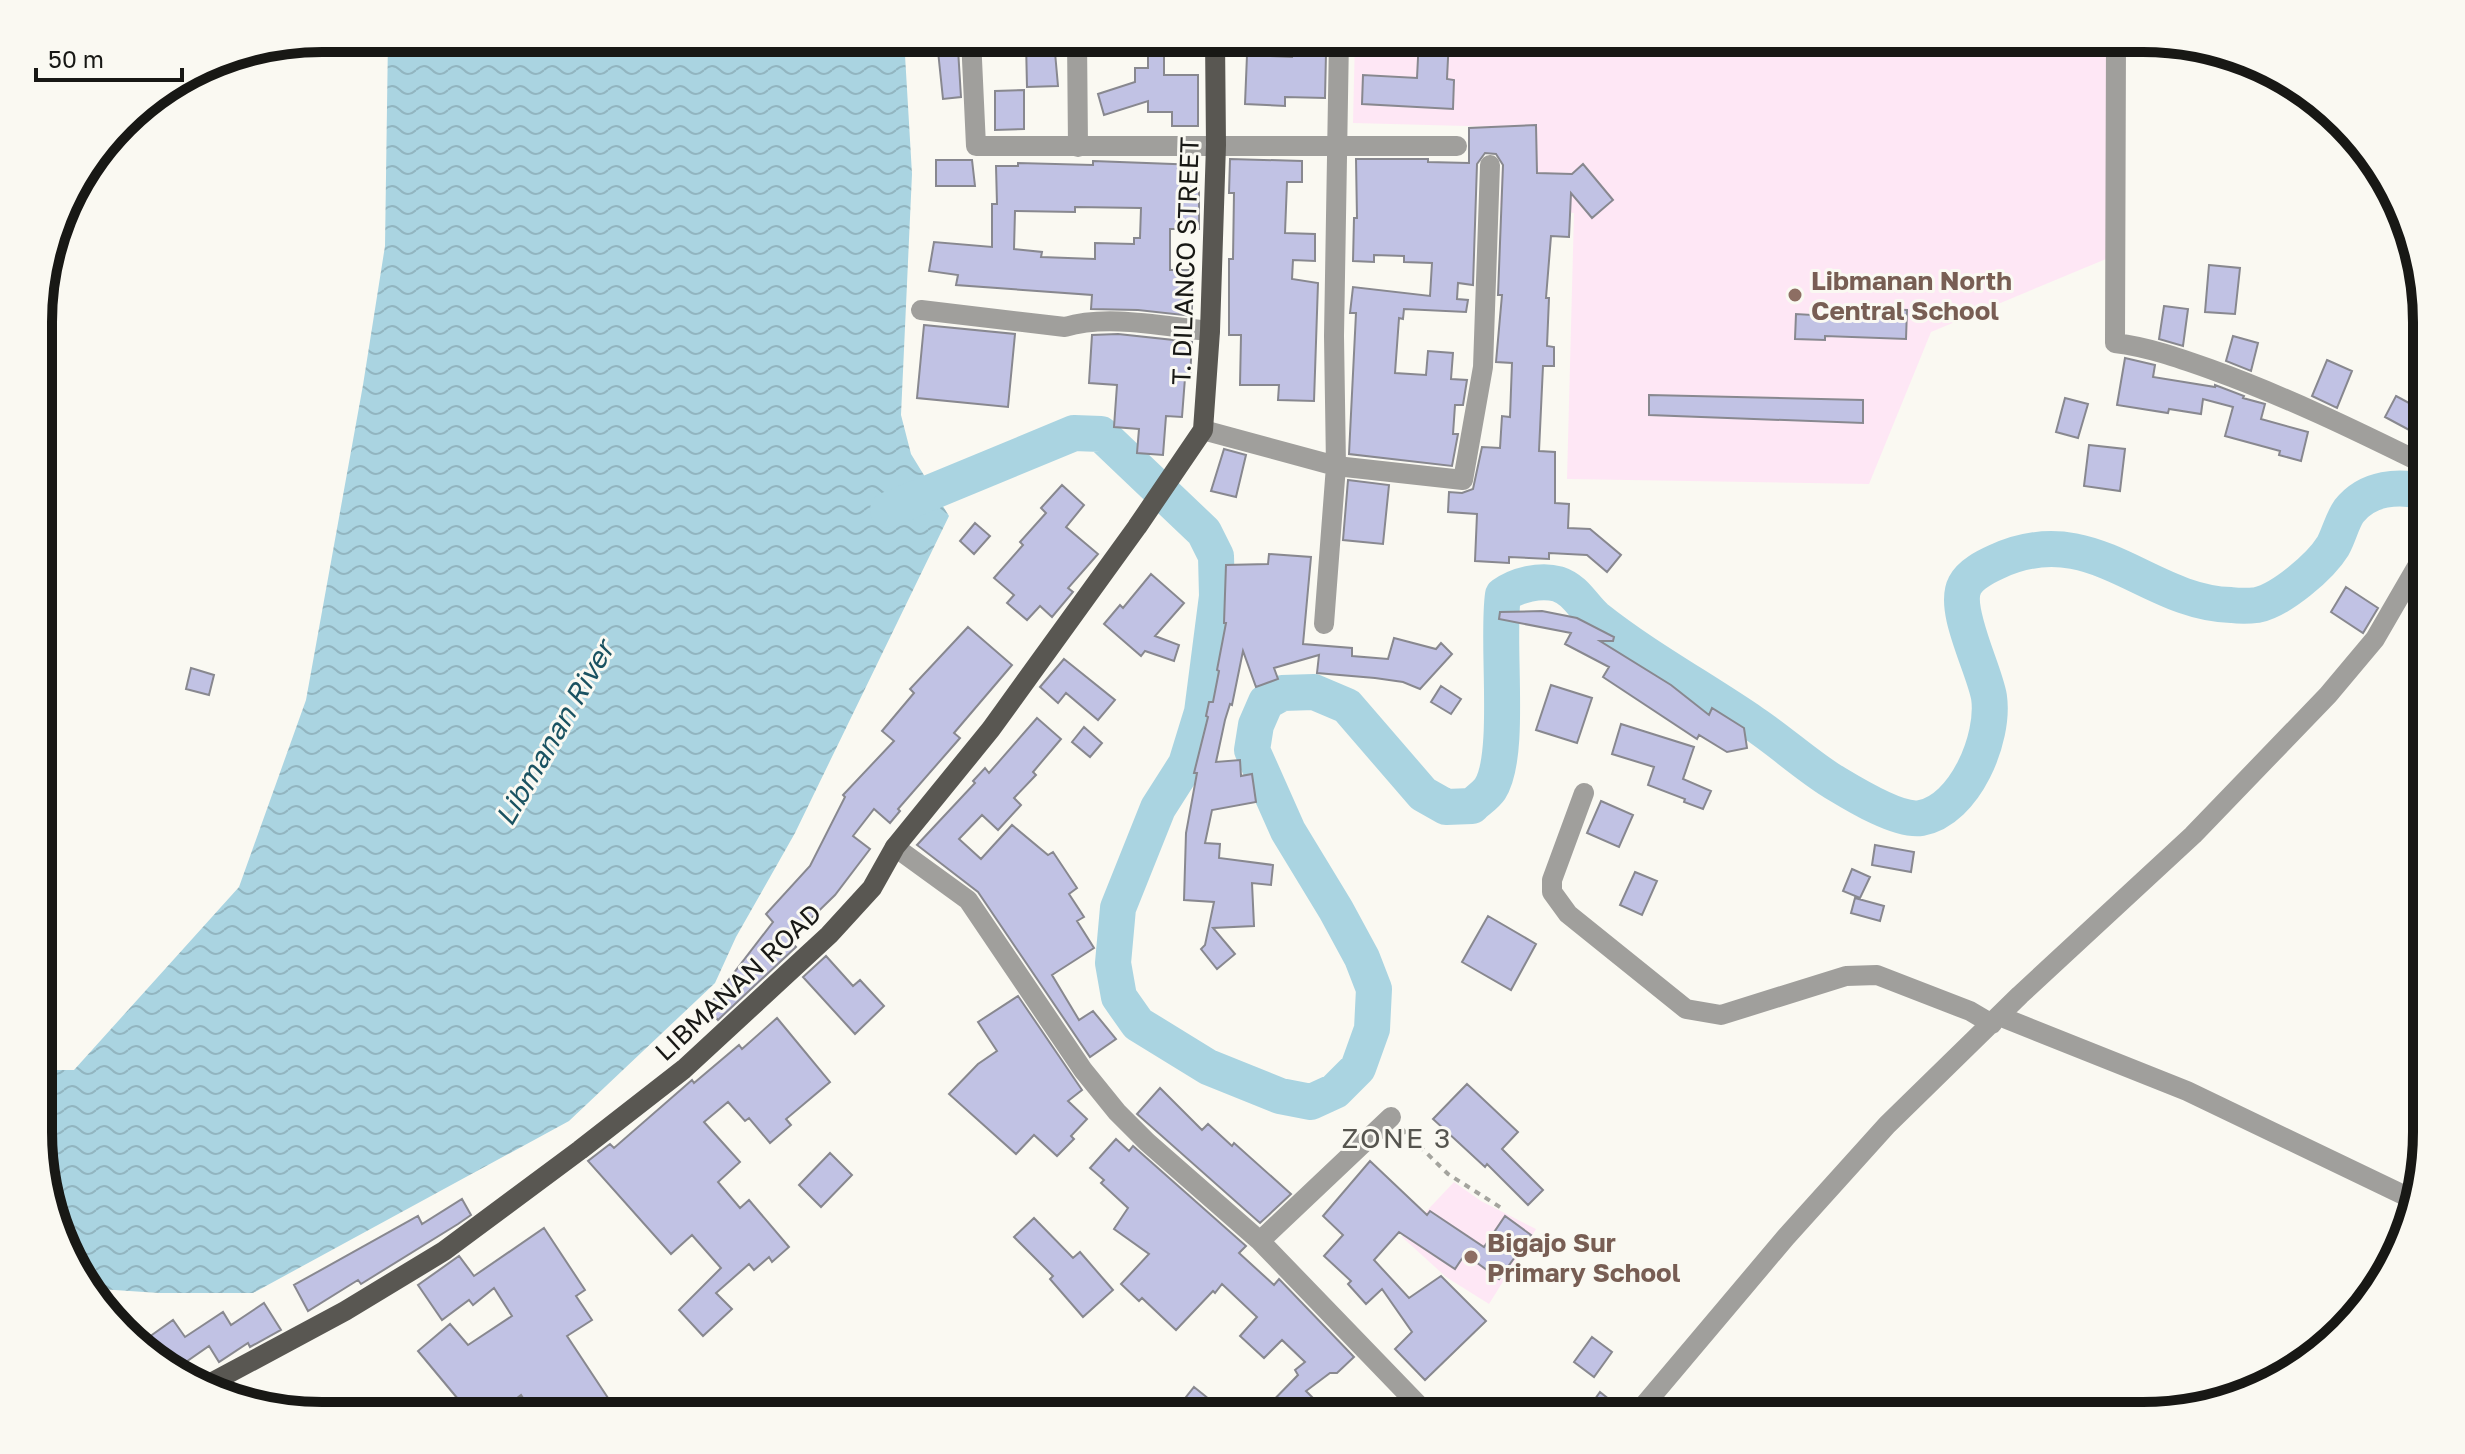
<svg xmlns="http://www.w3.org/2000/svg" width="2465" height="1454" viewBox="0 0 2465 1454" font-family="'Golos Text',sans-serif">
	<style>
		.education { fill: #fee7f5 }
		.water { fill: url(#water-waves) }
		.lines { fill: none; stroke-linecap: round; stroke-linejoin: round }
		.river { stroke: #aad4e1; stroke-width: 36 }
		.building { fill: #c1c2e4; stroke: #88888f; stroke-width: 2; fill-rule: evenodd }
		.path { stroke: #a4a49e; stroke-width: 4; stroke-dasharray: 6 6; stroke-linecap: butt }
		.minor { stroke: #a09f9c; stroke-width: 20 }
		.major { stroke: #595752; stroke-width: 20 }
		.education-dot { fill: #8d6e63; stroke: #faf9f2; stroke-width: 3 }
		.labels { text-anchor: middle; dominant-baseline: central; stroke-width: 6; stroke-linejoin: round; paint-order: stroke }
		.street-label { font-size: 26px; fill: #181815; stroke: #faf9f2 }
		.education-label { font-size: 26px; font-weight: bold; fill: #785e54; stroke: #faf9f2; text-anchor: start }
		.water-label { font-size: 28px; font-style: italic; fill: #1a5261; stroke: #faf9f2 }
		.neighbourhood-label { font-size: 28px; letter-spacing: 2px; fill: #56554f; stroke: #faf9f2 }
		.rim { fill: none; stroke: #181815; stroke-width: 10 }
	</style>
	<defs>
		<pattern id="water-waves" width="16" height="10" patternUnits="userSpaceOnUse" patternTransform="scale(2)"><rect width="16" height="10" fill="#aad4e1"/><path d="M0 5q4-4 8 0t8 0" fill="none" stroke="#92b5c0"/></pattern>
	</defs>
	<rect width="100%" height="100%" fill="#faf9f2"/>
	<path class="education" d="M1355,38H2107L2106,259L1931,332L1869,484L1567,479L1574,213L1500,205L1504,127L1353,123Z
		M1454,1182L1481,1201L1536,1229L1489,1304L1446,1277L1402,1237Z"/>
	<path class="water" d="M388,38H904L912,174L901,415L911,454L949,516L795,833L736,937L715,983L569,1121L253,1293H159L85,1288L40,1169V1070H74L239,887L306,700L363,385L385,246Z"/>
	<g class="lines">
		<path class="river" d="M888,510L1074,433L1101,434L1204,532L1216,556L1217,596L1202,712L1186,764L1158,808L1118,908L1113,963L1119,997L1138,1024L1208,1067L1280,1096L1311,1102L1335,1091L1358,1068L1372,1029L1374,989L1362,958L1336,910L1288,831L1252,750L1256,725L1266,702L1282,693L1314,692L1347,706L1423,794L1446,807L1472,806C1477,801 1486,795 1490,789C1512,755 1496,641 1503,595C1517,585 1540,579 1558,584C1576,590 1583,607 1596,618C1645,657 1702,688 1753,723C1780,741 1805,764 1832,781C1852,793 1898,822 1921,818C1965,810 1995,738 1989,697C1984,668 1952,609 1965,585C1971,574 1985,567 1996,562C2092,517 2146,603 2231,605C2239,606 2249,606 2257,605C2281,600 2320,567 2333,546C2339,535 2342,521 2349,511C2368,487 2399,485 2426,492"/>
	</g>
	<path class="building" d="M1148,38H1164V75H1198V126H1172V112H1148V101L1104,115L1098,94L1135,82V68H1148Z
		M1419,38H1449L1447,79L1454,80L1453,109L1362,104L1363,75L1417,78Z
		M1054,41L1058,86L1027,87L1026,42Z
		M958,49L961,97L943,99L938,51Z
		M1292,51L1326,53L1325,98L1285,97V106L1245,104L1247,55L1292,57Z
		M1024,90V129L995,130V91Z
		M1536,125L1537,173L1572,174L1583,164L1613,200L1592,218L1571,193L1569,237L1551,236L1546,298H1549L1547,346L1554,347V366H1543L1539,451L1555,452V503L1569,504L1568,528L1590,529L1621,555L1607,572L1587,555L1549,553V559L1509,557V563L1475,561L1477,514L1448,512L1449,492L1462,493L1473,489L1482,447L1500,448L1502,416L1510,417L1512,363L1496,362L1502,295H1498L1503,165L1496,154L1485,153L1477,164L1473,285L1458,283L1457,299L1468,300L1466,312L1404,309L1403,319L1399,318L1395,373L1426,375L1428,351L1453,353L1451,379L1467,380L1463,405H1455L1453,434H1458L1452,466L1349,454L1356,313H1350L1353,287L1430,296L1432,263L1404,262V256L1374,255V262L1353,261L1354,218H1357L1356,159H1428V162L1469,163V128Z
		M1230,159L1302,161V182H1287L1285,233L1315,234V261L1293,260L1292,279L1318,283L1314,401L1278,400L1279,385H1240L1241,335H1229V259H1233L1234,193H1229Z
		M936,160H972L975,186H936Z
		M1093,161L1199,165V229H1170V270H1192V316L1138,310L1091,309L1092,295L956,285L958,275L929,271L934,242L992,247V204H997L996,166H1018V163L1093,165ZM1075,207L1141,208L1140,238H1134V244L1095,243V259L1041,257L1042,252L1014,249L1015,211L1075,212Z
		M2209,265L2240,268L2235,314L2205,312Z
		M2164,306L2188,309L2183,346L2159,339Z
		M1847,308L1907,310L1906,339L1825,336V340L1795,339L1796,314L1846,317Z
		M924,325L1015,334L1008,407L917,398Z
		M1118,334L1192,342L1190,378H1185L1182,417L1166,416L1163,455L1137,453L1139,429L1114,427L1117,385L1089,383L1092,335Z
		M2233,336L2258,343L2251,371L2226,361Z
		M2125,358L2155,365L2153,377L2215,387V385L2244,396L2243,398L2265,404L2261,419L2308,432L2301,461L2279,455L2280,451L2225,436L2233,407L2203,399L2201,414L2169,409L2168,413L2117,405Z
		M2327,360L2352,371L2337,408L2312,396Z
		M1649,395L1863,400V423L1649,415Z
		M2396,396L2426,412V439L2385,417Z
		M2065,398L2088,404L2078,438L2056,432Z
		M2089,445L2125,449L2120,491L2084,486Z
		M1224,449L1246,455L1236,497L1211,491Z
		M1348,480L1389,485L1383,544L1343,540Z
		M1062,485L1084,505L1066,527L1098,554L1068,588L1073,592L1052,617L1040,606L1027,620L1007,603L1014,595L994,578L1023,545L1020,542L1046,513L1041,508Z
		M975,523L990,536L974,554L960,541Z
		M1269,554L1311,557L1303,644L1352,648V656L1388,659L1394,638L1436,649L1441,643L1452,654L1420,689L1403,682L1375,678L1317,673L1319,655L1274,668L1278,679L1256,687L1243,651L1232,705L1230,704L1225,720L1216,762L1240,760L1241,776L1252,774L1256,802L1212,810L1205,843L1220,844L1219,858L1273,865L1271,885L1252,883L1254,926L1213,928L1235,954L1217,969L1201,949L1205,945L1214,902L1184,900L1186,833L1197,773H1194L1208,717L1206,716L1209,702H1213L1219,671L1217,670L1226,623H1224L1226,565L1268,564Z
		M1151,574L1184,603L1155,636L1179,645L1174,661L1145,651L1141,656L1104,624L1120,605L1123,608Z
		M2346,587L2378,608L2363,633L2331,612Z
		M1542,611L1577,618L1614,637L1613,641H1600L1671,685L1709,715L1712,708L1744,728L1747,748L1727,752L1699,735L1697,739L1603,677L1609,667L1565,644L1571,633L1499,619L1500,612Z
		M968,627L1012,665L954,733L960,738L898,809L900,811L890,823L874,809L853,836L870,849L835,895L789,940L796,947L718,1020L707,1008L773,922L766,914L810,866L845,797L843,795L894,741L882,731L914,693L910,689Z
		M1064,659L1115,700L1098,720L1066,693L1058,703L1040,687Z
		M191,668L214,675L209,695L186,689Z
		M1551,685L1592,698L1577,743L1536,730Z
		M1441,686L1461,699L1451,714L1431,702Z
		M1037,718L1061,739L1033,772L1036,775L1014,798L1021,805L998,830L982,815L959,839L981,859L1012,825L1048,855L1053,852L1077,888L1069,894L1084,917L1077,921L1094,948L1052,975L1079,1020L1093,1011L1116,1039L1090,1057L978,892L917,845L975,783L973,781L985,768L989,773Z
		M1621,724L1694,747L1683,779L1711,791L1703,809L1684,802L1685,799L1648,785L1654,767L1612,754Z
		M1084,727L1102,743L1090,757L1072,742Z
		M1601,801L1633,815L1619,847L1587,833Z
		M1875,845L1914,852L1911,872L1872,865Z
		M1852,869L1870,877L1860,898L1843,891Z
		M1635,872L1657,881L1642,915L1620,905Z
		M1855,898L1884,906L1880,921L1851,913Z
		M1488,916L1536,944L1511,990L1462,962Z
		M826,956L853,986L860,980L884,1006L855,1034L803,977Z
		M1018,996L1082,1090L1068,1101L1087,1119L1071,1136L1074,1139L1057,1156L1034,1135L1016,1154L949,1094L978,1064L997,1051L978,1022Z
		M777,1018L830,1082L786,1119L791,1125L770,1143L749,1118L745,1121L728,1102L704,1122L740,1162L718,1182L740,1208L749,1200L789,1247L772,1262L769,1257L754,1270L749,1264L716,1293L732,1309L703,1336L679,1310L721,1268L692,1235L671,1254L588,1161L610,1144L614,1148L692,1080L694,1083L739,1045L742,1049Z
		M1467,1084L1518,1132L1502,1149L1543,1190L1528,1205L1487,1164L1485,1167L1433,1119Z
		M1160,1088L1202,1130L1208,1124L1232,1146L1234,1143L1291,1194L1260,1223L1137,1114Z
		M1116,1139L1129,1151L1133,1146L1246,1246L1239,1253L1274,1285L1279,1279L1354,1357L1337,1373H1330L1306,1391L1312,1397L1293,1416H1258L1298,1375L1295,1370L1305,1362L1282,1340L1264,1358L1240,1336L1257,1317L1222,1284L1215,1293L1213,1291L1176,1330L1142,1298L1139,1301L1121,1284L1149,1254L1114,1229L1128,1208L1101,1183L1104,1180L1090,1168Z
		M830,1153L852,1175L821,1207L799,1185Z
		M1370,1161L1427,1215L1430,1211L1484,1247L1505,1216L1531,1235L1499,1279L1465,1254L1455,1269L1399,1232L1374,1260L1409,1298L1441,1276L1486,1321L1425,1380L1395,1349L1412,1332L1382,1289L1366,1304L1348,1284L1351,1281L1324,1256L1343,1235L1323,1216Z
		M462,1199L471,1215L458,1224L361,1284L358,1280L308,1311L294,1285L418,1216L422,1224Z
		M1034,1218L1073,1258L1080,1252L1113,1290L1083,1317L1050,1279L1053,1276L1014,1237Z
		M544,1228L585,1290L576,1296L592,1320L567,1336L608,1398L582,1416H535L521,1395L502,1410L500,1408L490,1416H450L463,1405L418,1351L450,1324L468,1345L512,1316L494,1288L473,1305L469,1300L442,1320L418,1285L459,1256L474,1276Z
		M264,1303L281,1330L250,1347L248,1343L219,1362L209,1346L173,1371L142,1342L173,1320L185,1337L223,1312L231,1325Z
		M1592,1337L1612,1352L1594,1377L1574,1362Z
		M1194,1387L1219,1407L1211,1416H1171Z
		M1600,1392L1615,1404L1607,1416H1583Z"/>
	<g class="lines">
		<path class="path" d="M1402,1129L1448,1174L1503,1209"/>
		<path class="minor" d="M971,38L976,146H1457
			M1077,38L1078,147
			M2116,38L2115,343C2148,347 2179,358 2210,369C2285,396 2355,430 2426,465
			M921,310L1065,327C1108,314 1166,327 1210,331
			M1203,430L1336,466L1463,480L1483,367L1490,165
			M1324,624L1336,466L1334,336L1339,38
			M1584,793L1552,880V892L1568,914L1686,1009L1721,1015L1846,976L1877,975L1970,1011L1992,1024
			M895,847L968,900L1083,1070L1117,1112L1147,1142L1260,1241L1429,1416
			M1999,1016L2187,1091L2412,1199
			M1260,1241L1391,1117
			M1635,1416L1786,1237L1887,1125L2020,995L2193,835L2328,695L2375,639L2426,551"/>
		<path class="major" d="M207,1385L345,1311L444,1251L580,1150L684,1069L829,935L872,888L895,847L991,729L1137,527L1203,430L1210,331L1216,145L1215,38"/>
	</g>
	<g class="education-dot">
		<circle cx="1795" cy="295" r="8"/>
		<circle cx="1471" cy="1257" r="8"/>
	</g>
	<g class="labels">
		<g class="street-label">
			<text transform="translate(1185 261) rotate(-88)">T. DILANCO STREET</text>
			<text transform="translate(738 982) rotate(-43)">LIBMANAN ROAD</text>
		</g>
		<g class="education-label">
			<text x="1811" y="280">Libmanan North<tspan x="1811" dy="30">Central School</tspan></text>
			<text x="1487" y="1242">Bigajo Sur<tspan x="1487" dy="30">Primary School</tspan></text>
		</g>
		<g class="water-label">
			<text transform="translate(554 733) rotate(-60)">Libmanan River</text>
		</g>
		<g class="neighbourhood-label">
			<text x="1397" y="1137">ZONE 3</text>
		</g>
	</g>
	<path d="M0 0H2465V1454H0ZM322 52H2143A270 270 0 0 1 2413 322V1132A270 270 0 0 1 2143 1402H322A270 270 0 0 1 52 1132V322A270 270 0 0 1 322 52Z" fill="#faf9f2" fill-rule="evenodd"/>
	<path class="rim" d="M322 52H2143A270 270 0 0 1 2413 322V1132A270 270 0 0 1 2143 1402H322A270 270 0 0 1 52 1132V322A270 270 0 0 1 322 52Z"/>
	<path d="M36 68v12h146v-12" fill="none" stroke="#181815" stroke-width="4"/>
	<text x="48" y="68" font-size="24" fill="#181815" stroke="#faf9f2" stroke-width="6" paint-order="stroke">50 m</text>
</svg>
